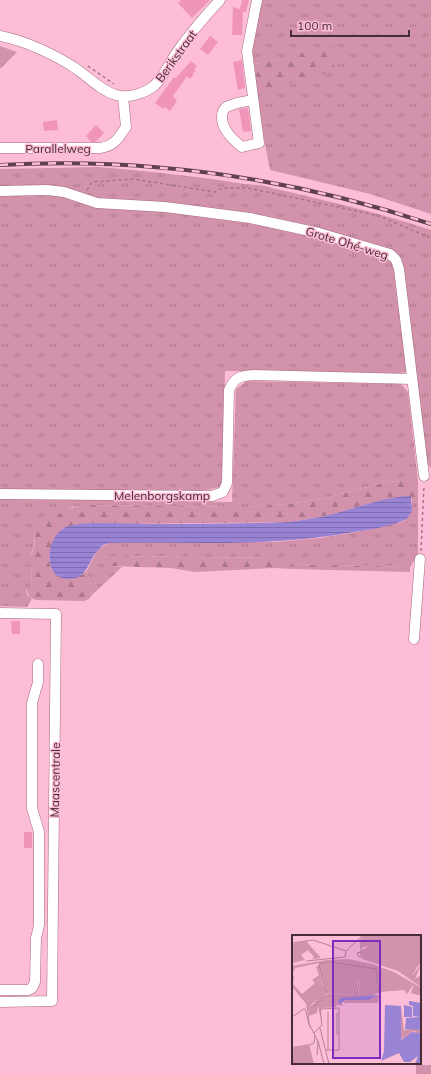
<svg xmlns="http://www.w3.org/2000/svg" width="431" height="1074" viewBox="0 0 431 1074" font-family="Mulish,sans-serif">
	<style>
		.grass { fill: url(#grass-tufts) }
		.forest { fill: url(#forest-firs) }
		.water { fill: url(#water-rules) }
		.building { fill: #f194b9 }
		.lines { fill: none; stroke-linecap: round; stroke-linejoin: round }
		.minor-casing { stroke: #a56a81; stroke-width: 11 }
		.path { stroke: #a27586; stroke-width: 1.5; stroke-dasharray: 3 3; stroke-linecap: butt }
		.minor { stroke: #fff; stroke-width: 10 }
		.rail-casing { stroke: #60414d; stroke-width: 4 }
		.rail { stroke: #febdd6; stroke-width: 2.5; stroke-dasharray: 8; stroke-linecap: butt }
		.labels { text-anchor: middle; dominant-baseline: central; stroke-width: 3; stroke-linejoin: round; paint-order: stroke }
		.street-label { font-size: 12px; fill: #452c35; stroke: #febdd6 }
		.inset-road { fill: none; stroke: #b48396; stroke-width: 1 }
		.view { fill: #7b2cbf; fill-opacity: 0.15; stroke: #7b2cbf; stroke-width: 2 }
		.inset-edge { fill: none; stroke: #452c35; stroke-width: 2 }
	</style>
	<defs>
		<pattern id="grass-tufts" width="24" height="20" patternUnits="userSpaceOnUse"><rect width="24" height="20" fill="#d392ab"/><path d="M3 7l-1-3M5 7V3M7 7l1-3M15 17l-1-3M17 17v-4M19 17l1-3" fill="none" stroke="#ad778c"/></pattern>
		<pattern id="forest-firs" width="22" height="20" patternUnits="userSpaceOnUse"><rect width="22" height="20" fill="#d392ab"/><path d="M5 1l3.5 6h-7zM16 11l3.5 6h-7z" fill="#ad778c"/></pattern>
		<pattern id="water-rules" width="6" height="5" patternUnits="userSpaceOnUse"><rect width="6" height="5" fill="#9883d4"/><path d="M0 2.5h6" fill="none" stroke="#7e6bad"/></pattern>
	</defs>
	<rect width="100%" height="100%" fill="#febdd6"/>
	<path class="grass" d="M259,0H431V214L370,194L270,170L255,92L334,47L251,65L250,38Z
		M0,46L17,52L0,69Z
		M99,167C136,170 174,174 212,179C228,181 244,185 260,185C318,199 375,211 431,230V468L426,462L415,371L399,373L225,371L223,481L220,487L202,491L0,490V169Z
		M247,381L401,384L408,392L418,481H400L386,482L322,499L287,504L244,507L84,505L72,507L34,531C35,549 35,547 26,562H32L31,588H26L27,595L32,599L27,607L0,606V498L232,502L236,389Z
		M412,498H418V554L410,567L292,564V569L274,568V558L114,556L107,566L122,567L92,595L87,570L98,549L109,543L277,542L320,538L362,531L401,522L407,519L412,511Z
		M416,1065H431V1074H416Z"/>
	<path class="forest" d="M334,46V71L255,92L251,65Z
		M400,481H418V498L377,501L334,514L310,519L288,522L120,524L80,525L68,527L62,529L50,550L49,559L51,569L72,579L83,574L87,570L92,595L89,599L84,601L37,600C30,599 28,596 26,588H31L32,562H26V558C37,553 35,541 34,531C50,519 64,508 84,505L244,507L287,504L322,499L386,482Z
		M109,556L274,558V568L195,572L171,568L107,566V558Z
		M292,564L410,567V572L292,569Z"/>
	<path class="water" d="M408,496L411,497L412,511L407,519C389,527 368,530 348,533C269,547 189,542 109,543C105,544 101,546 99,549C88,560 88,579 69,579C40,579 46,532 69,526C89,521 123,524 145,524C193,524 240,524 288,522C303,520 318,518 333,514C359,507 382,498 408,496Z"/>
	<path class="building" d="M181,0H210L192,18L178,3Z
		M242,0H249L246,12H243L242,35H232L233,7L240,9Z
		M210,36L218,42L208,55L200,49Z
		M242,60L245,88L238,90L233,62Z
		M191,61L197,66L194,69L196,71L193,73L194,74L190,79L187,76L173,96L177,101L170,111L165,107L163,109L155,103L174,77L176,78Z
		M248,108L251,131L243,132L239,109Z
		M57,120L58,130L44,131L43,122Z
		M96,125L104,133L95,142H91L86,136Z
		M11,621H20V634H12Z
		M24,832H32V848H24Z"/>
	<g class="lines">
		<defs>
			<path id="minor" d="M0,36C26,41 56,55 78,70C89,78 102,91 116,95C128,99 146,93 155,85C164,76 170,62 177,52C190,34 205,16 220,0
				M253,100L237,103L226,107C224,109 222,113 222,116C221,129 233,140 242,147L259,143L247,51L257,0
				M0,148H100C115,146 118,138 126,127L123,97
				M0,191L47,190L64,192L97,203L165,207L250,218L319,233L390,254L396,260L399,269L424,476
				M0,494L212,496L223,492L227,483L229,390C235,377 240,376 254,375L412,379
				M0,613L56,614L52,1001L0,1002
				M414,639L420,559
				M0,990H28L32,988L35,982L36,938L39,925V832L32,808V703L38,682V664"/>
		</defs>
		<use href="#minor" class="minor-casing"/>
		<path class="path" d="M88,66L114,84
			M87,190L92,182L133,179L215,192L222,188H248L338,207L379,216L431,238
			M421,551L424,485"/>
		<use href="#minor" class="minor"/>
		<defs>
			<path id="rail" d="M0,165C146,157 292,178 431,224"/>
		</defs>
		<use href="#rail" class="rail-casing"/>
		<use href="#rail" class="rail"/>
	</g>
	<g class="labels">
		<g class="street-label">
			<text transform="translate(176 56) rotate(-54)">Berikstraat</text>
			<text x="58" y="148">Parallelweg</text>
			<text transform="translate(347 243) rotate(17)">Grote Ohé-weg</text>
			<text x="162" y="495">Melenborgskamp</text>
			<text transform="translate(55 780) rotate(-89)">Maascentrale</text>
		</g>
	</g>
	<g transform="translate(292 935)">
		<rect width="129" height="129" fill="#febdd6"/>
		<path d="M71,0H129V28L125,32L120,41L129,29L123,44L129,40V52L106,36L70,24L69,16L77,11L68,13ZM14,6L29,23L20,24L22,22L16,15L9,20L13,25L0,28V9ZM56,24L80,29L102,37L128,52L129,61L119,58L122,49L115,59L112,55L88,57L85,47L66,46L65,59H38L31,48L27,28L3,33L0,40L2,41L1,49L10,59L23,48L20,45L27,40L24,32L27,30L30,49L37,57L26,67L23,65L17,71L0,50V31L34,25ZM68,47L85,48L87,58L72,61H50L45,64L44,72L29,73V84L26,72L25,78L17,81L16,72L35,60L66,61ZM87,60L86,68H53L51,71L53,65H71ZM17,109L22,129H0V112Z" fill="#d392ab"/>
		<path d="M87,58L72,63L47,65L51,71L44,70L45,64L49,61ZM109,72L112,95L124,93L129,96V101L122,96L109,104Z" fill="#d392ab"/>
		<path d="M86,60L76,65H53L49,69L46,67L48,63ZM117,66L129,68V95L113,94L114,83L128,82L121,81V71L117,70ZM93,70L109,71V105L120,97L128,98L129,129H123L126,121L118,127H112L107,118L89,126L92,116ZM112,70L120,72V82H112Z" fill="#9883d4"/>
		<path class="inset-road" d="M0,8L21,5L54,16M54,16L71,0M69,17L65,18L67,22H69V2M14,26L53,22L54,16M0,51L15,69L17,89L26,106L32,129M37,60L31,48L27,29L39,27L84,34L87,58M15,72L22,66L26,68M21,72L35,60H65L67,47H86M13,74L18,92M45,78V100M0,82L13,73M28,93L37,129M22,98L30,90L28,74L47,73V115H33M17,110L22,108L23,100M36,115V77M25,120L26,106"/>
		<path class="view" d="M41,6H88V123H41Z"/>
		<rect width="129" height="129" class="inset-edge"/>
	</g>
	<path d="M291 30v6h118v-6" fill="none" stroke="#452c35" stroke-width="2"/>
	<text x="297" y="30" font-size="12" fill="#452c35" stroke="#febdd6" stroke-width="3" paint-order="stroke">100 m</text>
</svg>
